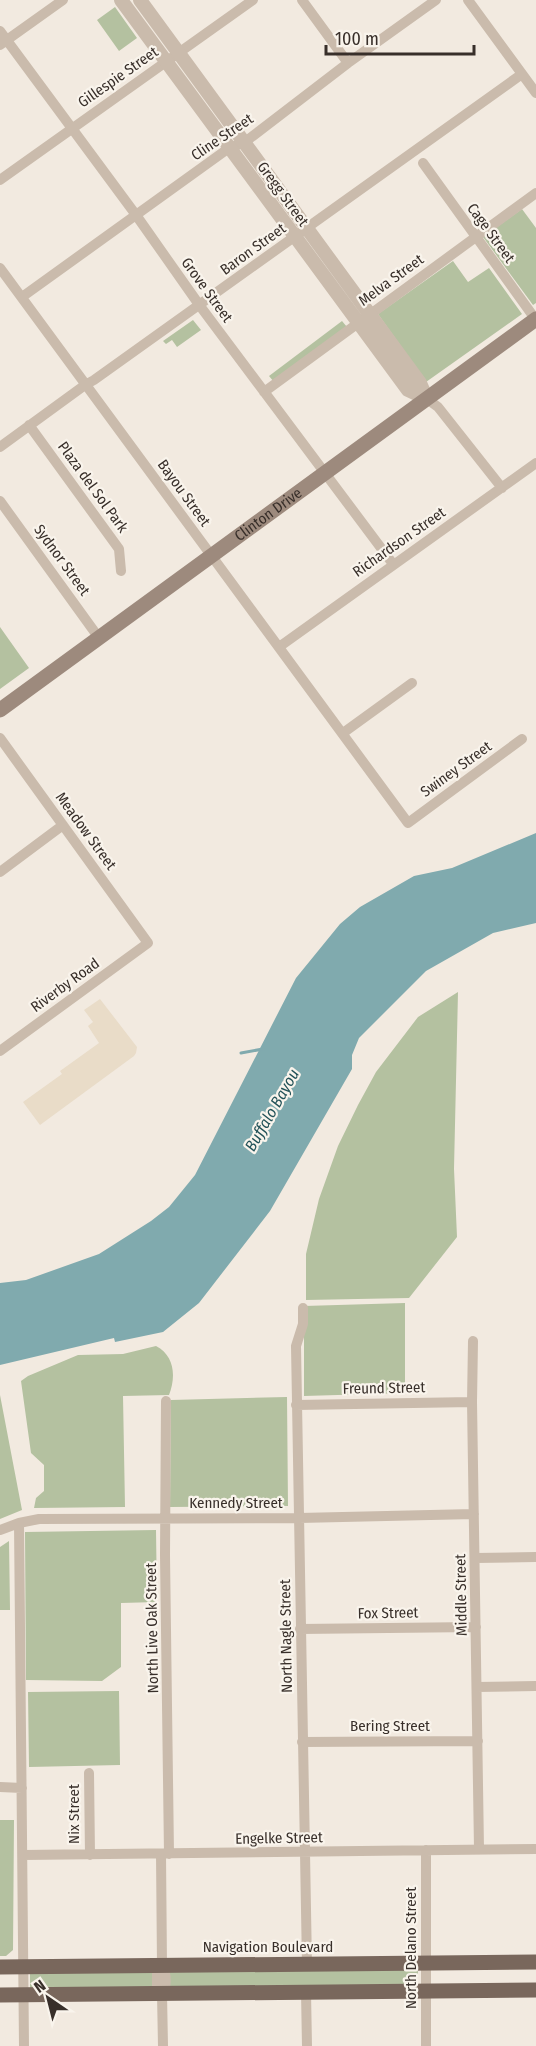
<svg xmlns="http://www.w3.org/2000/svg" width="536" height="2046" viewBox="0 0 536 2046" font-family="'Fira Sans Condensed',sans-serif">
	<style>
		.green { fill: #b4c1a0 }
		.plaza { fill: #e9dcc8 }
		.water { fill: #80aaae }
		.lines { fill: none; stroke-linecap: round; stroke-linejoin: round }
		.stream { stroke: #80aaae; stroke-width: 3 }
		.minor { stroke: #cabbac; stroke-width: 10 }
		.tertiary { stroke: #cabbac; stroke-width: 14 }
		.secondary { stroke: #9d8a7d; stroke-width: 15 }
		.primary { stroke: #79675c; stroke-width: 15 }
		.labels { text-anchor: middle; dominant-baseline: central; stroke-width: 4.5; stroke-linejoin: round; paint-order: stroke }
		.street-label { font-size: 15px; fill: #382f2a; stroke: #f9f4ec }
		.water-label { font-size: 16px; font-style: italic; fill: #225258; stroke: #f9f4ec }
	</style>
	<rect width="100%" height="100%" fill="#f2eae0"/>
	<path class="green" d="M115,7L137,38L119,51L97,20Z
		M522,209L536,228V303L533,305L483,237Z
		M453,261L468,282L489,268L522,314L426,382L378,314Z
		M193,320L201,330L177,347L172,340L166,344L163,341Z
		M342,321L347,327L274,382L269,376Z
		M0,627L29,668L0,689Z
		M458,992L454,1169L457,1237L409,1298L306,1300V1254L319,1199L338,1146L358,1105L376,1072L418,1017Z
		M405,1303V1393L304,1396V1306Z
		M156,1346C175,1356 176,1377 169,1395L123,1396L125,1507L34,1508L36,1498L44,1491V1465L31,1453L21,1381L28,1376L78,1355L123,1354Z
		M0,1395L22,1510L0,1519Z
		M287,1397L288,1506L170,1507L171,1400Z
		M156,1530L157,1602L121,1603V1667L102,1681L26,1680L25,1532Z
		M9,1541L10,1610H0V1547Z
		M119,1691L120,1765L29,1767L28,1692Z
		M0,1820H14L13,1950L6,1956H0Z
		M418,1967V1986L30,1992V1972Z"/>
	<path class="plaza" d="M100,999L137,1047L136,1053L134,1056L40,1125L23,1102L62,1074L60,1071L99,1043L88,1026L93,1022L84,1010Z"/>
	<path class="water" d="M536,833V923L493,933L426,971L359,1038L352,1055V1069L270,1211L199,1303L163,1332L115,1342L114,1338L0,1365V1283L26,1280L99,1254L151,1221L169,1207L195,1175L296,978L340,924L360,907L414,876L452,868Z"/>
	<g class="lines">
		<path class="stream" d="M241,1053L263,1049"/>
		<path class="minor" d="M302,0L348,63
			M468,0L536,93
			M0,31L136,215L200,306L393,564
			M0,45L63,0
			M423,163L536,320
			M0,180L253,0
			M0,268L408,823L522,739
			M22,297L229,148L245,142L348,63L436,0
			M264,392L536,193
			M427,399L438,407L502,488
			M29,425L119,549L121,571
			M0,447L85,385L94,380L522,74
			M0,501L99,638
			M279,647L536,463
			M343,733L412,683
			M0,738L148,943L0,1051
			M0,872L63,825
			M303,1308V1324L296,1346L307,1965
			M473,1341L472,1402L479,1849
			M166,1401L165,1555L169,1854
			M296,1405L472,1402
			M19,1523L24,2046
			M0,1530L19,1523L39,1519L299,1518L474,1514
			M476,1558L536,1557
			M300,1629L476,1627
			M477,1687L536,1686
			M302,1742L478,1741
			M89,1773L90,1855
			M0,1787L22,1788
			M426,1850V2046
			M161,1854L162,1966C167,1974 167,1987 162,1994L163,2046
			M23,1855L536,1849
			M306,1992L307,2046
			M162,1994L157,1989V1971L162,1966"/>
		<path class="tertiary" d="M121,0L408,390L427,399
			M140,0L420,383L427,399"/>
		<path class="secondary" id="s1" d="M0,710L536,319"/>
		<path class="primary" d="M0,1967L536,1962
			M0,1995L536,1990"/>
	</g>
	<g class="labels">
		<g class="street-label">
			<text transform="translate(118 77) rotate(-35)">Gillespie Street</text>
			<text transform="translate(222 137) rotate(-34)">Cline Street</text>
			<text transform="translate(283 194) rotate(54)">Gregg Street</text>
			<text transform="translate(491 233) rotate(54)">Cage Street</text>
			<text transform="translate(253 249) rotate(-36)">Baron Street</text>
			<text transform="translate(391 280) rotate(-36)">Melva Street</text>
			<text transform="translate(207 290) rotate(54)">Grove Street</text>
			<text transform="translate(93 487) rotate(54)">Plaza del Sol Park</text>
			<text transform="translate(184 493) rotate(54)">Bayou Street</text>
			<text stroke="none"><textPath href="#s1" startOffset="332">Clinton Drive</textPath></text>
			<text transform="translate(399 542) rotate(-35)">Richardson Street</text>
			<text transform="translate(62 560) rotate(54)">Sydnor Street</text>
			<text transform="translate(456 769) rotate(-36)">Swiney Street</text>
			<text transform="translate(86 831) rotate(54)">Meadow Street</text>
			<text transform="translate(65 985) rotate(-36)">Riverby Road</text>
			<text transform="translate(384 1388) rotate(-1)">Freund Street</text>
			<text x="236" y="1503">Kennedy Street</text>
			<text transform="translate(461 1595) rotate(-91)">Middle Street</text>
			<text transform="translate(388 1613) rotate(-1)">Fox Street</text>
			<text transform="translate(152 1628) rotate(-91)">North Live Oak Street</text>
			<text transform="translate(286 1636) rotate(-91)">North Nagle Street</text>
			<text x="390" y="1726">Bering Street</text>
			<text transform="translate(74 1814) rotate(-90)">Nix Street</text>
			<text transform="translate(279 1838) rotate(-1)">Engelke Street</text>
			<text x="268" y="1947">Navigation Boulevard</text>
			<text transform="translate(411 1948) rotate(-90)">North Delano Street</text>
		</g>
		<g class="water-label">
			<text transform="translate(272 1110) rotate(-60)">Buffalo Bayou</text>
		</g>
	</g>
	<g transform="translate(48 1998) rotate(325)" stroke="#f9f4ec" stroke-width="4.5" paint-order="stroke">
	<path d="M0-4.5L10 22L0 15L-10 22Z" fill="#382f2a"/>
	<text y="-9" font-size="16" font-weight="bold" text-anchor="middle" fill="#382f2a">N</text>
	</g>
	<path d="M326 45v9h148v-9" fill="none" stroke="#382f2a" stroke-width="3"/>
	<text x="335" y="45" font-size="18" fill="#382f2a" stroke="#f9f4ec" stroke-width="4.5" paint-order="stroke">100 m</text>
</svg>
